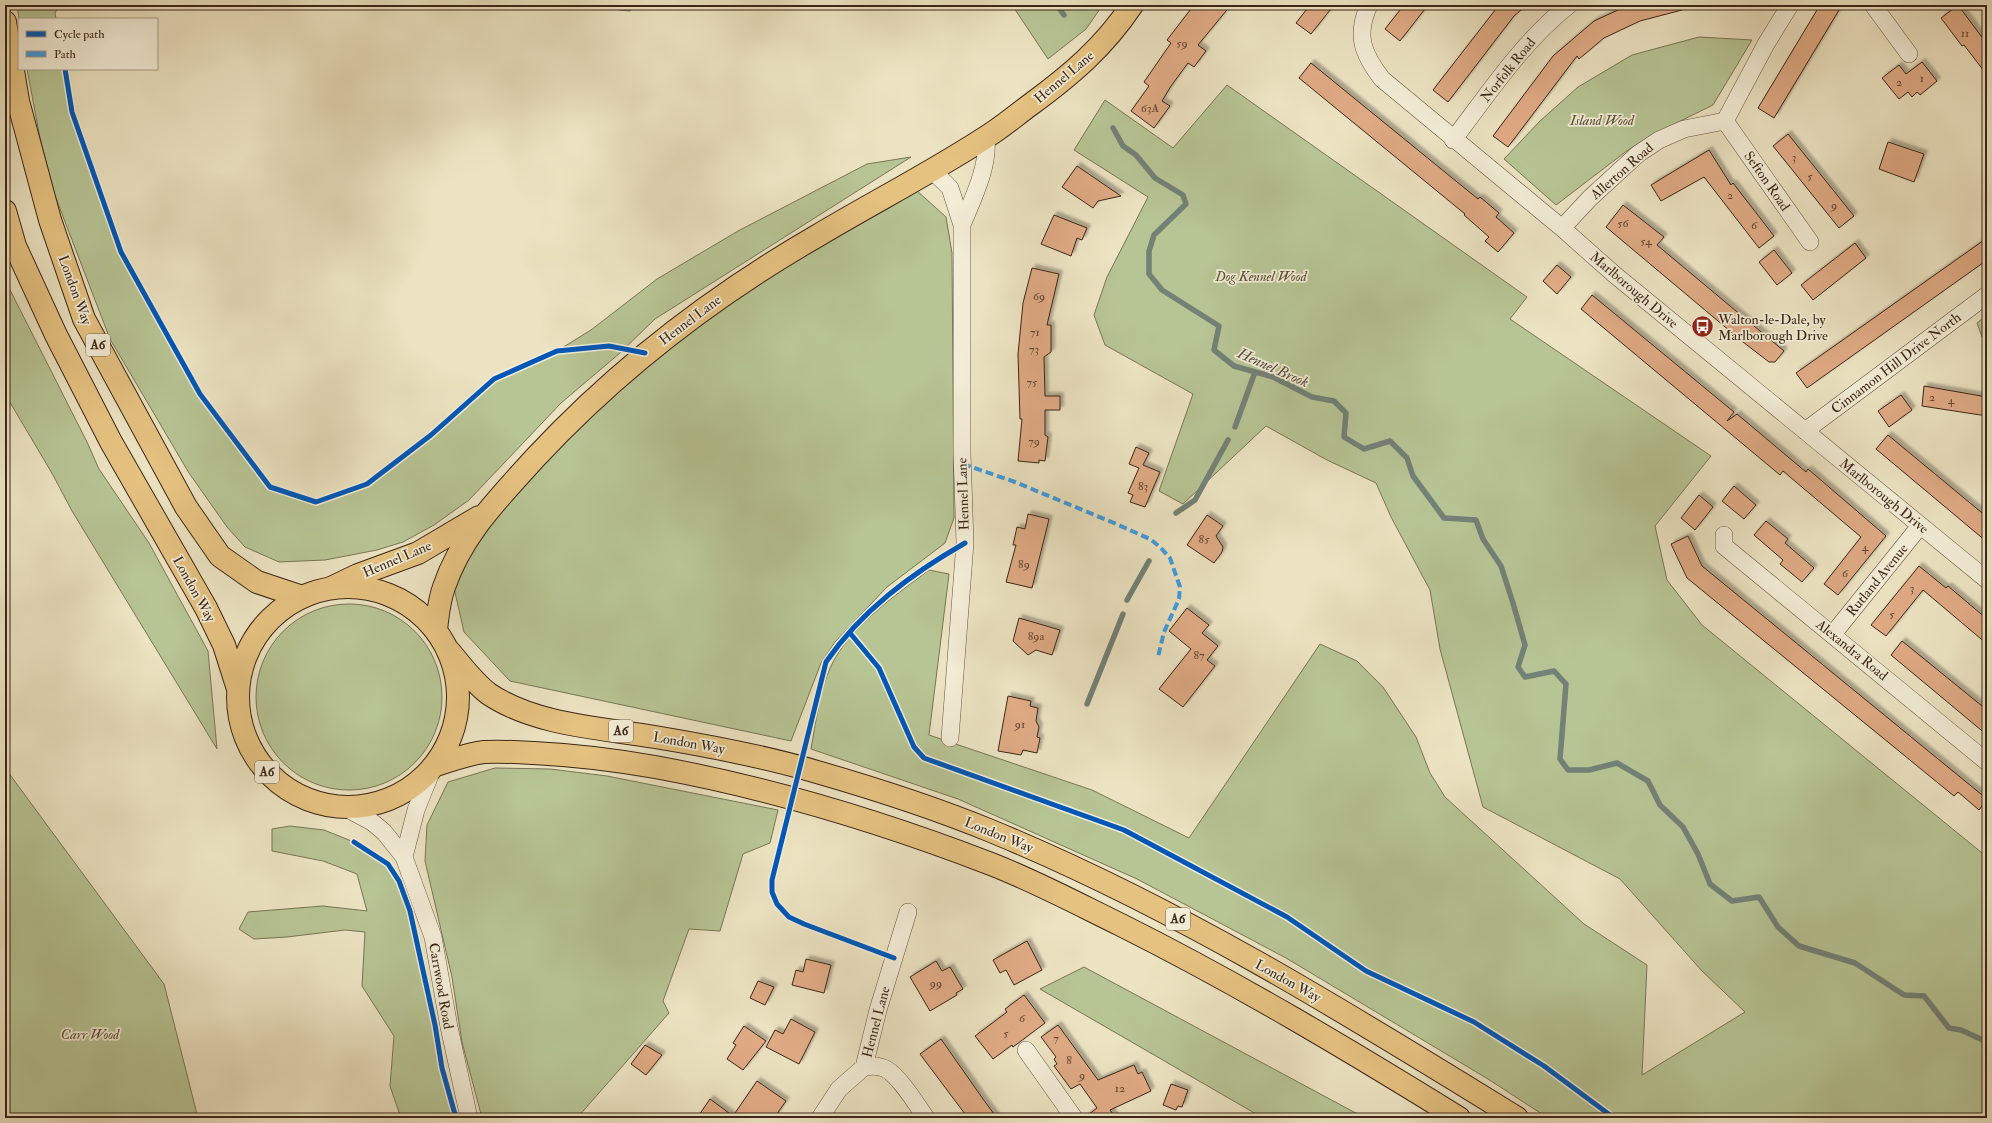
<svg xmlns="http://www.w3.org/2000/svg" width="1992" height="1123" viewBox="0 0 1992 1123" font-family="'IM FELL Double Pica',serif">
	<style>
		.green { fill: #b7c494; stroke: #797555 }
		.water { fill: #99beb7; stroke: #738177 }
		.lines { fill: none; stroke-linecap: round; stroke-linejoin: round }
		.stream { stroke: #738177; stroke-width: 5.5 }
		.building { fill: #dfaa84; stroke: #3b2616; filter: url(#shadow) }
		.minor-casing { stroke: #675541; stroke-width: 18 }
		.major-casing { stroke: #3b2616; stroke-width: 24 }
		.highway-casing { stroke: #3b2616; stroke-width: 24 }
		.minor { stroke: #f3edd7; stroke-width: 17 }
		.major { stroke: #e6c281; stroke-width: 22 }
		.highway { stroke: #e6c281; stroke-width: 22 }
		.quiet { stroke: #3f9cdf; stroke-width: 4; stroke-dasharray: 8 4; stroke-linecap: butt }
		.cycleway-casing { stroke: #f3edd7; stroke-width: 8 }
		.cycleway { stroke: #0057b8; stroke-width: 5 }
		.labels { text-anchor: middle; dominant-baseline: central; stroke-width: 3.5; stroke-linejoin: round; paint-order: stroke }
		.number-label { font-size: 12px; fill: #644732 }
		.shield { fill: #f3edd7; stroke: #726250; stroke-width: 1 }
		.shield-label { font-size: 13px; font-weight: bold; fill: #3b2616 }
		.street-label { font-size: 14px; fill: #3b2616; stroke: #f3edd7 }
		.park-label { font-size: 14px; font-style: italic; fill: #5a4e36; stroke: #f3edd7 }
		.poi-label { font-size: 14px; fill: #3b2616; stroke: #f3edd7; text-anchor: start }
		.water-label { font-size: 15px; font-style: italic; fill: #524c3e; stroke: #f3edd7 }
	</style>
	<defs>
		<filter id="shadow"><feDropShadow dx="3.5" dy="-3.5" stdDeviation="1" flood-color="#0004"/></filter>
	</defs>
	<rect width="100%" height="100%" fill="#ece3c2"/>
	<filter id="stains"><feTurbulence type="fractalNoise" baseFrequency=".005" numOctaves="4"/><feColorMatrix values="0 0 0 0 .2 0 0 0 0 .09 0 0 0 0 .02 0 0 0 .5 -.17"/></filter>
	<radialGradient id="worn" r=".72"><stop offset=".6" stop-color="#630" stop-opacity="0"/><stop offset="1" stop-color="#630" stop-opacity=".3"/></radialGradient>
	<path class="green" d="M17,5H59L55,13L56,19H19Z
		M1012,5H1100L1102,6L1086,29L1048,59Z
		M1699,37L1752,40L1713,105L1658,132L1628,150L1556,205L1504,159L1540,121L1578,87L1632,55Z
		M27,69H65L72,112L121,252L200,394L270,487L316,502L367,484L431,435L494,379L557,351L591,330L657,279L738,231L867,164L911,157L655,319L620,353L561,403L469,500L434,525L403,542L377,550L325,560L279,562L245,547L227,527L189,473L110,339L54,193L40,138Z
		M1227,85L1527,297L1510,319L1711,456L1655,526L1667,580L1702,625L1987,857V1118H1548L1488,1079L1286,958L1137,879L958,799L811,749C816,722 819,692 831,666C849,627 896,595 929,570L949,574L929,735L1092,790L1189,838L1320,644L1357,661L1383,687L1416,737L1430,773L1445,797L1584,924L1647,965L1642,1075L1745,1012L1702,971L1620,879L1483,807L1440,649L1430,590L1391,517L1376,483L1327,460L1266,426L1183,504L1159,491L1193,394L1105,345L1094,315L1107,277L1148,197L1074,150L1105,100L1173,148Z
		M915,189L946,217L952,253L954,518L945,543L887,587L835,642L821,663L791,741L510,681L464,632L454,588L483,530L615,388L754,282Z
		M5,280L87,442L99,469L149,543L208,651L217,749L72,511L53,475L5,394Z
		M1987,315V338L1982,337L1977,323Z
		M256 697a93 93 0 1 1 186 0a93 93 0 1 1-186 0Z
		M5,768L164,984L198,1118H5Z
		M495,768L550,769L607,776L778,810L770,843L743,854L720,931L689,929L663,1001L669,1013L577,1118H482L462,1042L452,977L425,861L427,825L448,782Z
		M290,826L324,830L354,842L388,864L399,881L410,911L438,1048L456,1118H401L390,1086L394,1036L362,986L365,932L345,930L287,937L254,939L239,929L248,912L323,906L367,911L357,874L323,861L272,851V829Z
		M1084,967L1365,1118H1263L1040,989Z"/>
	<path class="water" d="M612,5H637L630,11L619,10Z"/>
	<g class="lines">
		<path class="stream" d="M1057,5L1064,15
			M1113,128L1123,146L1136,155L1155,178L1183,195L1186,204L1154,235L1149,251V274L1162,290L1219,326L1214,350L1234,366L1273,377L1312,397L1334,401L1346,413L1344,437L1364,449L1390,441L1407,458L1413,476L1444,518L1476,520L1483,539L1501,566L1513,603L1525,645L1518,667L1525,677L1554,671L1566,684L1560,759L1568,770H1589L1617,763L1648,781L1660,805L1683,827L1698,854L1710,884L1732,901L1759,897L1778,927L1799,946L1855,963L1904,995L1924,996L1949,1028L1961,1030L1987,1042
			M1235,427L1255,372
			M1176,513L1195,500L1228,440
			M1127,600L1149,561
			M1087,704L1123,614"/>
	</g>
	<path class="building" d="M1194,5H1231L1198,45L1206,51L1194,67L1188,63L1171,86L1162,101L1170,106L1154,128L1131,111L1149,86L1144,82L1171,43L1167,40Z
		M1310,5H1334L1311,34L1296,23Z
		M1404,5H1428L1400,41L1385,29Z
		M1499,5H1527L1514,16L1448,102L1433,90Z
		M1629,5H1682V10L1640,21L1604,38L1579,59L1577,56L1508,147L1493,136L1553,56L1594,21Z
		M1820,5H1842L1774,118L1758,108Z
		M1958,5L1987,44V75L1964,45L1962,46L1941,18Z
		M1922,62L1937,81L1920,95L1917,92L1912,97L1908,92L1899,99L1882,78L1899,65L1906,74Z
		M1311,63L1478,199L1480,197L1499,213L1496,217L1514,233L1498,252L1485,241L1489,237L1464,215L1465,214L1299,78Z
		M1788,134L1854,216L1839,228L1773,146Z
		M1888,142L1924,154L1914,182L1879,169Z
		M1709,150L1731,185L1733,183L1774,236L1759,248L1704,177L1661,201L1651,185Z
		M1077,166L1121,196L1098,201L1093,208L1062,187Z
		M1623,205L1664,237L1657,245L1784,351L1775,362H1769L1743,342L1606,227Z
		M1054,215L1087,228L1082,240L1077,238L1071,256L1041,244Z
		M1987,238V260L1807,388L1796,373Z
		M1855,243L1866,258L1813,300L1801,285Z
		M1774,250L1792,273L1777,285L1759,262Z
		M1557,265L1571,277L1557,294L1543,281Z
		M1032,268L1059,274L1047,325H1051V352L1044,357L1045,396H1060V410H1045V435L1048,437L1045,461L1039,460V463L1018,461L1022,419H1020L1018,354L1023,303Z
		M1592,295L1734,412L1727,421L1737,414L1806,472L1808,469L1886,536L1838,595L1824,584L1861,537L1783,471L1780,475L1581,309Z
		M1924,386L1987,397V416L1922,406Z
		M1901,395L1912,410L1889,427L1878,411Z
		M1888,435L1987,517V542L1876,449Z
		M1136,447L1149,453L1143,465L1160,472L1145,507L1130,502L1133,495L1128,493L1139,468L1129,464Z
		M1734,486L1756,505L1744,519L1722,501Z
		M1699,495L1713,507L1695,530L1681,518Z
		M1028,514L1049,519L1032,588L1006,582L1016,545H1013L1017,527L1025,529Z
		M1207,515L1223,526L1216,536L1223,547L1222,552L1214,563L1187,545Z
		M1766,521L1788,539L1785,543L1814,568L1802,582L1780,564L1783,560L1754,535Z
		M1688,536L1702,566L1987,799L1979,810L1958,792L1954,796L1687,578L1671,544Z
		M1919,566L1946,588L1948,586L1987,619V644L1923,590L1886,636L1871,625Z
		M1187,608L1209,625L1202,633L1218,646L1207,660L1215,666L1183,707L1159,689L1191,649L1169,631Z
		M1019,618L1060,630L1052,655L1036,650L1028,655L1013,641Z
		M1902,641L1987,710V735L1891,655Z
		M1008,696L1031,701L1030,706L1038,708L1036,721L1039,727L1037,737L1040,738L1037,753L1023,750L1021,755L998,751Z
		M1027,941L1042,970L1014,985L1006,970L1000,973L993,960Z
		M806,959L831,965L824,993L792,985L796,970L803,972Z
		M936,961L942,971L950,967L963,989L956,993L957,995L930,1011L910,977Z
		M758,981L774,987L765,1005L750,998Z
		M1024,995L1045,1023L1013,1047L1012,1045L993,1059L975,1036L1007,1012L1005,1009Z
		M791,1019L815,1032L799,1064L766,1047L775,1030L783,1034Z
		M1058,1025L1098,1080L1134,1065L1138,1074L1142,1072L1151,1091L1110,1110L1116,1118H1084L1097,1108L1080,1084L1071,1089L1054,1066L1057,1064L1054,1059L1056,1057L1041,1037Z
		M744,1026L766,1041L743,1070L727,1059L736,1045L733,1043Z
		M941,1039L983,1099L997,1118H968L920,1054Z
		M645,1045L662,1055L646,1075L631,1064Z
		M757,1081L786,1101L774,1118H697L710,1099L733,1116Z
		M1171,1084L1188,1090L1182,1107L1178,1106L1176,1110L1163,1105Z"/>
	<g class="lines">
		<defs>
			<path id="minor" d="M1369,5C1355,36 1363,54 1382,79L1562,228L1615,275L1987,580
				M1873,5L1909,54
				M1725,121L1810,242
				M1453,140C1489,93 1522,42 1569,5
				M932,170L950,188L962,225V453L965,543L950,738
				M962,225C973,198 989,167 986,138
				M1562,228L1590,198L1638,154L1659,140L1684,129L1725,121L1766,44L1790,5
				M1805,431L1987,295
				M1724,535V546L1987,762
				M1833,634L1920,526
				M346,808L372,822L384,832L404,857L433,937L449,1027L469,1118
				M404,857L416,810L432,770
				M1026,1050L1074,1118
				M864,1067C871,1066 879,1065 886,1069C901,1078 916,1104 926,1118
				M820,1118L839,1089L864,1067L878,1010L908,912"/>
			<path id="major" d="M331,588L358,575L418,553L479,517
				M436,629C438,615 439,600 444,587C462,534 499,498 535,458C617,370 713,296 817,236C872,203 929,174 983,139C1000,129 1015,116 1030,105C1071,75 1104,47 1132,5"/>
			<path id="highway" d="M5,22L18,101L50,220L84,319L186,507L220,556L257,582L302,597
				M5,211L15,246L56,335L111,442L206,608L224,645L238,689
				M238 697a110 110 0 1 1 220 0a110 110 0 1 1-220 0Z
				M449,651C461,665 474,683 489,694C535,725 601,728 655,737C709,746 764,756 817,772C876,789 935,808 991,831C1176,907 1347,1013 1517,1118
				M436,765C452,760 467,754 484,752C501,751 517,752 534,753C574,755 615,760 655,767C770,788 882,822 991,864C1035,881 1078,904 1121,925C1237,983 1349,1050 1459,1118"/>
		</defs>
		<use href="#minor" class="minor-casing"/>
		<use href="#major" class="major-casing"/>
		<use href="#highway" class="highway-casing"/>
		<use href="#minor" class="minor"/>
		<use href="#major" class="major"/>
		<use href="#highway" class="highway"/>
		<path class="quiet" d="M963,464L1015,482L1114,523L1150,539L1160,547L1170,558L1180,587L1179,599L1164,632L1158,657"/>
		<defs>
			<path id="cycleway" d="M65,69L72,112L121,252L200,394L270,487L316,502L367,484L431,435L494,379L557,351L609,346L645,353
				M850,633L879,668L914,747L924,758L1124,830L1287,917L1366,971L1474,1022L1544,1066L1614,1118
				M354,842L388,864L399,881L410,911L435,1025L442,1068L456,1118
				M894,958L804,924L789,917L777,904L772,892V880L826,662C861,611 911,574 965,543"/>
		</defs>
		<use href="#cycleway" class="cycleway-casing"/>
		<use href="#cycleway" class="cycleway"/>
	</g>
	<defs>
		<symbol id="bus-disc" viewBox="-11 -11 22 22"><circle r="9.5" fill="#8f2418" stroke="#f3edd7"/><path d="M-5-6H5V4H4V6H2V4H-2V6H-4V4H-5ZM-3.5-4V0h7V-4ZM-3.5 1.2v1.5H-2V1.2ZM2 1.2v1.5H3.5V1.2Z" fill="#fff"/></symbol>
	</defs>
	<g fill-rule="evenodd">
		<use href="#bus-disc" x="1690" y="314" width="25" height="25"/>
	</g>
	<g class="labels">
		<g class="number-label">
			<text x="1965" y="33">11</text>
			<text x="1182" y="43">59</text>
			<text x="1922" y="78">1</text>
			<text x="1899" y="82">2</text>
			<text x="1150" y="108">63A</text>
			<text x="1794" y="157">3</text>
			<text x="1810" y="176">5</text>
			<text x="1730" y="195">2</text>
			<text x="1834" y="205">9</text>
			<text x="1623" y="223">56</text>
			<text x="1754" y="225">6</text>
			<text x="1646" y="241">54</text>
			<text x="1039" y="296">69</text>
			<text x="1035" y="332">71</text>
			<text x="1034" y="349">73</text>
			<text x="1032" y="382">75</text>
			<text x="1932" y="397">2</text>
			<text x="1951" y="400">4</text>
			<text x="1034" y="441">79</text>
			<text x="1143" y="486">83</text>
			<text x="1204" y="539">85</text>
			<text x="1865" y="547">4</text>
			<text x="1024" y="564">89</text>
			<text x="1845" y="573">6</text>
			<text x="1912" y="588">3</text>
			<text x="1892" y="614">5</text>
			<text x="1036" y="636">89a</text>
			<text x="1199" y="655">87</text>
			<text x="1020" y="724">91</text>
			<text x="936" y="983">99</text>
			<text x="1022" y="1018">6</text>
			<text x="1006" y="1033">5</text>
			<text x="1056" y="1038">7</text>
			<text x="1069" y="1060">8</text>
			<text x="1082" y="1075">9</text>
			<text x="1120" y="1088">12</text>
		</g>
		<g class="shield">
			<rect x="86" y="334" width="24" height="22" rx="3"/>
			<rect x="609" y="720" width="24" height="22" rx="3"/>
			<rect x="255" y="761" width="24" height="22" rx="3"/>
			<rect x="1166" y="908" width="24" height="22" rx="3"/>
		</g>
		<g class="shield-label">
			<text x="98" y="345">A6</text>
			<text x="621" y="731">A6</text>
			<text x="267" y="772">A6</text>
			<text x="1178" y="919">A6</text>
		</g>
		<g class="street-label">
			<text transform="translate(1508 70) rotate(-51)">Norfolk Road</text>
			<text transform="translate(1064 77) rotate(-40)">Hennel Lane</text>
			<text transform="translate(1622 171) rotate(-41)">Allerton Road</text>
			<text transform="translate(1767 181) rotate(55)">Sefton Road</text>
			<text transform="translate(75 290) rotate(70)">London Way</text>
			<text transform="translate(1634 290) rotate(40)">Marlborough Drive</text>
			<text transform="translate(690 320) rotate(-37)">Hennel Lane</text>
			<text transform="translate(1896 363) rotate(-37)">Cinnamon Hill Drive North</text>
			<text transform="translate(963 494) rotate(-92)">Hennel Lane</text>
			<text transform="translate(1884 496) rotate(39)">Marlborough Drive</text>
			<text transform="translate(397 559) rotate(-23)">Hennel Lane</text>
			<text transform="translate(1877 580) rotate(-51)">Rutland Avenue</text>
			<text transform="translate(194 589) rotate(61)">London Way</text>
			<text transform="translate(1852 650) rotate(39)">Alexandra Road</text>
			<text transform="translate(689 743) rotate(10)">London Way</text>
			<text transform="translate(999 835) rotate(22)">London Way</text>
			<text transform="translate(1288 981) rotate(29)">London Way</text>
			<text transform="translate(441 986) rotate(80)">Carrwood Road</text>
			<text transform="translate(876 1022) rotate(-75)">Hennel Lane</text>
		</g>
		<g class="park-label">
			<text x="1602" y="120">Island Wood</text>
			<text x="1261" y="276">Dog Kennel Wood</text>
			<text x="90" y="1034">Carr Wood</text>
		</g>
		<g class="poi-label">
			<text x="1718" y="319">Walton-le-Dale, by<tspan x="1718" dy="16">Marlborough Drive</tspan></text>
		</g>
		<g class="water-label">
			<text transform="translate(1273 368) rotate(24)">Hennel Brook</text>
		</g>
	</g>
	<rect width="1992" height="1123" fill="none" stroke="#ece3c2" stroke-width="20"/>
	<rect x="6" y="6" width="1980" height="1111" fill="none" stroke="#3b2616" stroke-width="2"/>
	<rect x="10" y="10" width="1972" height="1103" fill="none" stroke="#3b2616"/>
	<rect x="18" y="18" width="140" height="52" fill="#f3edd7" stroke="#a99d8a"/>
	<rect x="26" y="31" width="20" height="6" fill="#0057b8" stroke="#a99d8a"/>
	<text x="54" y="38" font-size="12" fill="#3b2616">Cycle path</text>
	<rect x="26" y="51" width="20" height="6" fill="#3f9cdf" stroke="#a99d8a"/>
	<text x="54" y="58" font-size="12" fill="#3b2616">Path</text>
	<rect width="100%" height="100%" filter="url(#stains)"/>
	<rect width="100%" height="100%" fill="url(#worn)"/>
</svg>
